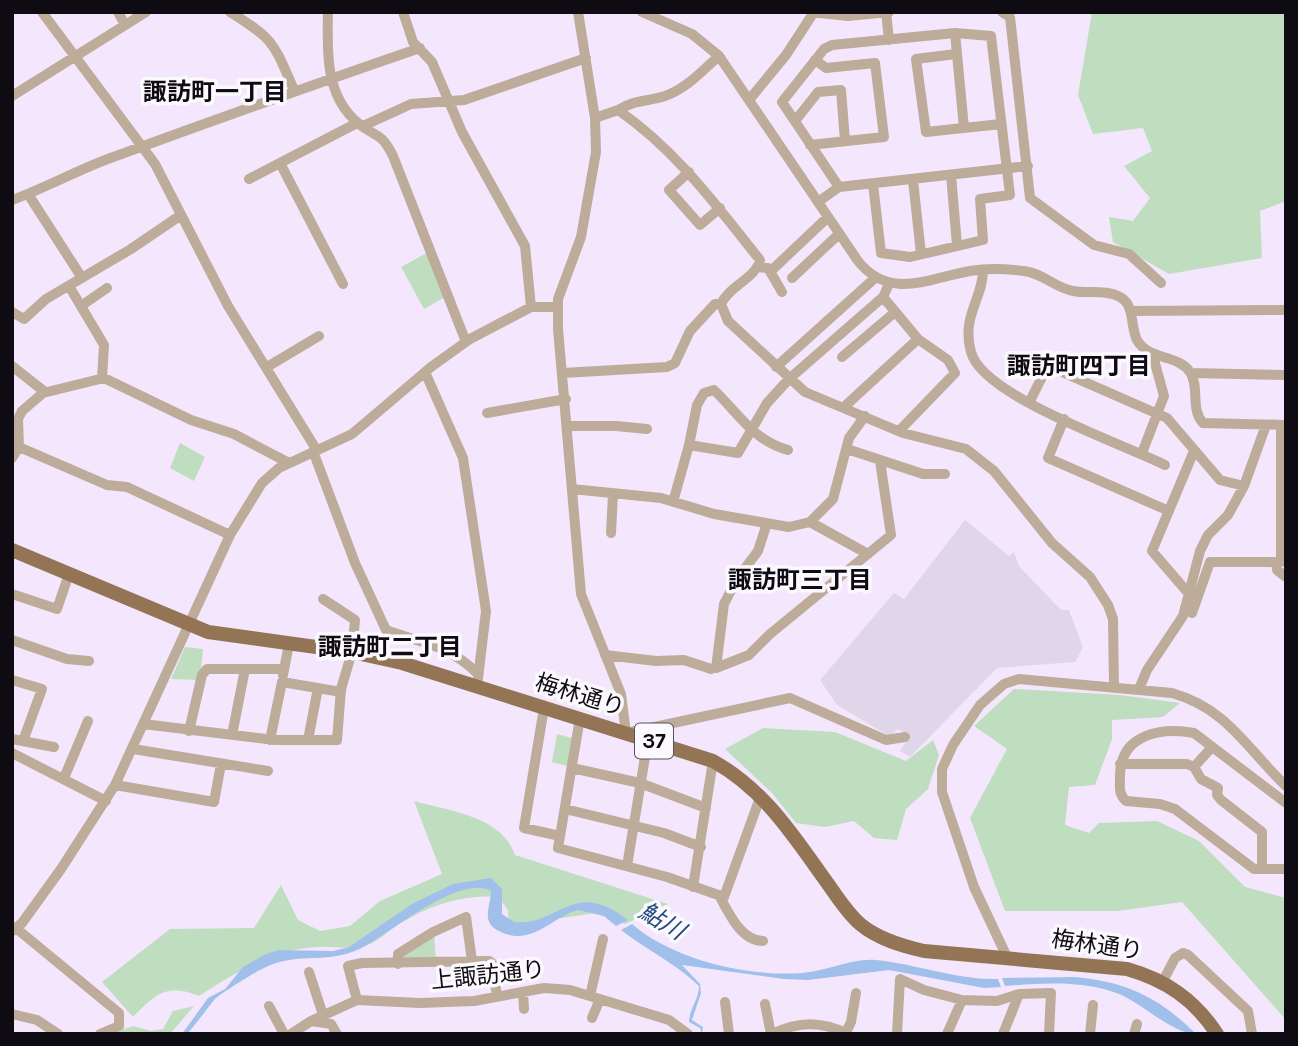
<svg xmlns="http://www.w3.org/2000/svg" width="1298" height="1046" viewBox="0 0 1298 1046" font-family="Karla,'Noto Sans JP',sans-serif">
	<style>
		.education { fill: #e0d6e9 }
		.green { fill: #bfddbf }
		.water { fill: #a0c0eb }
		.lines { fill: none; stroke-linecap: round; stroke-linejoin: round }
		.minor { stroke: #bdac9a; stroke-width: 10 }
		.major { stroke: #937555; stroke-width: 14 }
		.labels { text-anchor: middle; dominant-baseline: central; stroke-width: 7; stroke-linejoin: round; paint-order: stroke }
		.shield { fill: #fbf9fd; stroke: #565258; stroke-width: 2 }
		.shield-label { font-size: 21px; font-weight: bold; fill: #0f0b12 }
		.street-label { font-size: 23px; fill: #0f0b12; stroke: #fbf9fd }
		.neighbourhood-label { font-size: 24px; font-weight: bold; fill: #0f0b12; stroke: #fbf9fd }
		.water-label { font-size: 24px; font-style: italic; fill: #20497e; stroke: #fbf9fd }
	</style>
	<rect width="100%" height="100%" fill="#f4e7fd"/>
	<path class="education" d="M965,520L1009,556L1014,552L1019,566L1061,610H1069L1083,647L1075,662L997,668L910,757L900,751L910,736L898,729L889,736L837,705L820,680L894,593L904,599Z"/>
	<path class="green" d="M1092,12H1286V201L1260,211L1262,258L1169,274L1113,242L1109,217L1133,221L1150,198L1124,166L1152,151L1143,128L1093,134L1078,95Z
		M430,251L447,296L424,309L401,267Z
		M180,443L205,457L194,481L170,468Z
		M185,647L203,649L200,680L171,679Z
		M1014,689L1120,695L1180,703L1163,717L1112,720V739L1095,785L1069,787L1065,825L1089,833L1099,823L1157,821L1199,841L1245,887L1286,898V1020L1182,902L1118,911H1005L970,818L1007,749L974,726Z
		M763,728L835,732L906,761L933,740L939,755L928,789L906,809L897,840L874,838L854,821L825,827L796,823L772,793L725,749Z
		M557,734L576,739L570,767L552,762Z
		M414,801C449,811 502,816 515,855L668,904L625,924L595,913L509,926L508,910L498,897C463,894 431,905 401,923C390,929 381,939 370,944C350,951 336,946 317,947C272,949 235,973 199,996C167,983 155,994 133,1017L102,982L170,929L254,928L281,885L298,920L320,931L350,926L380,901L442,874Z
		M434,932L436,962L398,964V954Z
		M194,1006L170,1034H109L133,1026L151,1031L163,1029L173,1011Z"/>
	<path class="water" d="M491,878L502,889V914L514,922C560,926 573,877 628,920L616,926L604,916L578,910C552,917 534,945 503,933C496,930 489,926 488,918C487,909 491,899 491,891C461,874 394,930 367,945C330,967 300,950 264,968C255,972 218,995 214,1000C205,1011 197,1023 187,1034H182L208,998L225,989L243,967L264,955L278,950L333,951L349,947L412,904L453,884Z
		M632,924C673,960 748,977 803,973C827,971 852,958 876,960C917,964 956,980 998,979L1001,987L984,988L889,970L808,980L784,979L682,965L700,984L701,993L692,1020L703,1027L702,1034L700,1028L689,1022C689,1009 699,1000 699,986C675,963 647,950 621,930Z
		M1076,977C1127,982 1160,998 1196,1034C1173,1034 1143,1004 1119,994C1084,980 1042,983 1005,986L1002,978Z"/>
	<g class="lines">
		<path class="minor" d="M42,12L155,164L228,306L316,449
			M118,12L125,25
			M230,12C275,40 273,42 294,90
			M328,12C327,51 325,96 358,123C375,138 380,130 393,156L466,342
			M403,12L413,42L432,62L462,132L525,246L531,307
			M578,12L595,118L596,152L581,237L558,299V329L581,594L621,694L626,733L790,698L886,740L905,737
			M642,12L692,34L719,56L858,261C890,301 929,278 970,271C987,268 1007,269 1024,271C1043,273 1055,288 1073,291C1088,294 1106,289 1120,297C1135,305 1130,326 1137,340C1149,361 1178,354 1190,372C1200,387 1190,409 1203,423L1286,425
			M811,12L848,16L889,12
			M886,12L889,40
			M1002,12L1010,17L1030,198L1094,245L1129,254L1161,283
			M955,33L964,128
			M956,54L916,59L926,132L1001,124
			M12,96L146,12
			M749,100L786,55L814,12
			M618,110C636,99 647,102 665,96C686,89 703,70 719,56
			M595,118L618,110C676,150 716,205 760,260C756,278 729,286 721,304L728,321L805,392L903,433L966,449L994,471L1052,543L1090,577L1108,605L1113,619L1114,687
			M795,121L818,92L841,90L845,141
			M363,126L411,104L464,100L586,58
			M810,145L884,137L875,63L826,68L815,60
			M280,163L343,284
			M689,172L669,190L700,225L720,208
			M951,175L957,245
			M249,179L357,123
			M913,180L921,254
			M839,187L782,102L824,49L832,45L955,33L991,36L1010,195L980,199L983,240L910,257L881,253L873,184
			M28,194L82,278
			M12,200C48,187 81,168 116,156C217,119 318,83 420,48
			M818,202L839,187L1028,166
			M758,267L773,269L828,217
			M768,268L782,292
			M983,270C983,299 961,316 971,352C982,396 1123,444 1165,465
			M792,278L839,234
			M69,286L104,345L102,378
			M883,297L918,339
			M81,306L107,288
			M1130,311L1286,310
			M12,312L24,319L46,299L131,249L181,215
			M842,357L894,313
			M12,366L45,392
			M267,367L319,336
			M776,367L875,278
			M425,372L463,458L486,611L477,687
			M563,373L667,367L675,363L690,331L715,304H721
			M1191,373L1286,375
			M1029,403L1044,373L1055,369L1167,418L1220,480L1244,486
			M844,407L918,339L948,360L955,373L899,431
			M487,413L566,399
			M1064,419L1048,458L1169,511
			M568,426H616L647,429
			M689,445L697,405L704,393L714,390C739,414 754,441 788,450
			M19,447L107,485L127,487L230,535
			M847,449L923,474H945
			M313,451L355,563L386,630C423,644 448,644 478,674
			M1142,453L1164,396L1153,356
			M12,458L19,447L18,419L22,411L43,393L104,378L191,420L234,434L289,463
			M572,489L661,498L714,514L789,527L810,522L833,499L849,438L865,416
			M673,502L689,445L738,453L767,403L789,379L883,297L889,284
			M810,522L868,554
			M767,523L758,551L737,579L724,604L716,668L749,655L770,634L891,535L880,461
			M611,533L613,494
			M1281,562V425
			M12,594L57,609L69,574
			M1189,594L1152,551L1194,451
			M1192,613L1210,562H1276L1277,570L1286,577
			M12,640L67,659L89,661
			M605,655L656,661L684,660L711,669
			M283,675L289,644
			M12,680L42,689L23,741
			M1139,689L1147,670L1183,616L1200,551L1208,535L1228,515L1244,486L1266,425
			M544,708L524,828L560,836
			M580,718L558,848L667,877L724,897L761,795
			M143,724L275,740H337L341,689L352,652L355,620L323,599
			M189,731L202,675L207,669H284
			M232,735L245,669
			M12,739L54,747
			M270,740L282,682L341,692
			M308,740L318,688
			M133,749L268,771
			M12,753L106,801
			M1120,764H1187L1194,767L1201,779L1218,788L1217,795L1221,800L1262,832V869
			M1194,767L1211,748
			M572,768L640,783L706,808
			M64,778L88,721
			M115,785L214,802L221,764
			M1286,803L1194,733C1161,727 1121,734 1120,775C1120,786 1118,794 1126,801L1160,804L1175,809L1254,869H1286
			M565,809L664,833L701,847
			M627,866L648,739
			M693,887L713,761
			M719,895C728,912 741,941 763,941
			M17,929L119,1013V1026L100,1034
			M12,931L22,923L61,869L115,785L230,535L262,483L279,468L352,434L431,367L470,339L531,307H557
			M1007,957L974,887L942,792V769L953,745L980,705L1004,684L1019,679L1172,693C1228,709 1246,748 1286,786
			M398,964V954L433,932L466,917L472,961
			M309,972L323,1015
			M1162,983L1175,958L1183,953L1188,955L1248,1011L1252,1034
			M523,992L524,1009
			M590,996L603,939
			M357,1000L348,966L362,963L489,961L492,963L497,996
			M725,1002L729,1034
			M765,1004L771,1034
			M269,1006L284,1034
			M12,1014L37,1020L58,1034
			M592,1018L600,999
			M311,1021L331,1024L337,1034
			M846,1032L851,1022L856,993
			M291,1034L311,1021L357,1000L420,1003L474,1001L544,988L570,990L669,1020L688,1034
			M772,1034C799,1021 821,1021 848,1034
			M897,1034L900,979L924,990L962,1000
			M947,1034L962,1000L997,1001L1019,994
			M1003,1034L1019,994L1051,993L1049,1034
			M1090,1034L1093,1005
			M1134,1034L1137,1024"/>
		<path class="major" d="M12,550L208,632L352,652L402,663L713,761C763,789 791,832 823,877C835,893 845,911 860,924C878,939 902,946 924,951L1127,969C1166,980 1195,1000 1217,1034"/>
	</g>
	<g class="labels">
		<rect class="shield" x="635" y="723.5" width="38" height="35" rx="5"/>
		<g class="shield-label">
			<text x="654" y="741">37</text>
		</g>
		<g class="street-label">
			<text transform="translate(580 695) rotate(17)">梅林通り</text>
			<text transform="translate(1097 945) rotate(8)">梅林通り</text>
			<text transform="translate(488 975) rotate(-6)">上諏訪通り</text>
		</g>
		<g class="neighbourhood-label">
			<text x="215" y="92">諏訪町一丁目</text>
			<text x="1079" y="366">諏訪町四丁目</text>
			<text x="800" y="580">諏訪町三丁目</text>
			<text x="390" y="647">諏訪町二丁目</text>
		</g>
		<g class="water-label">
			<text transform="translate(662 921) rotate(31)">鮎川</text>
		</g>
	</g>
	<rect width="1298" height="1046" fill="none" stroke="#0f0b12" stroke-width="28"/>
</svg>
